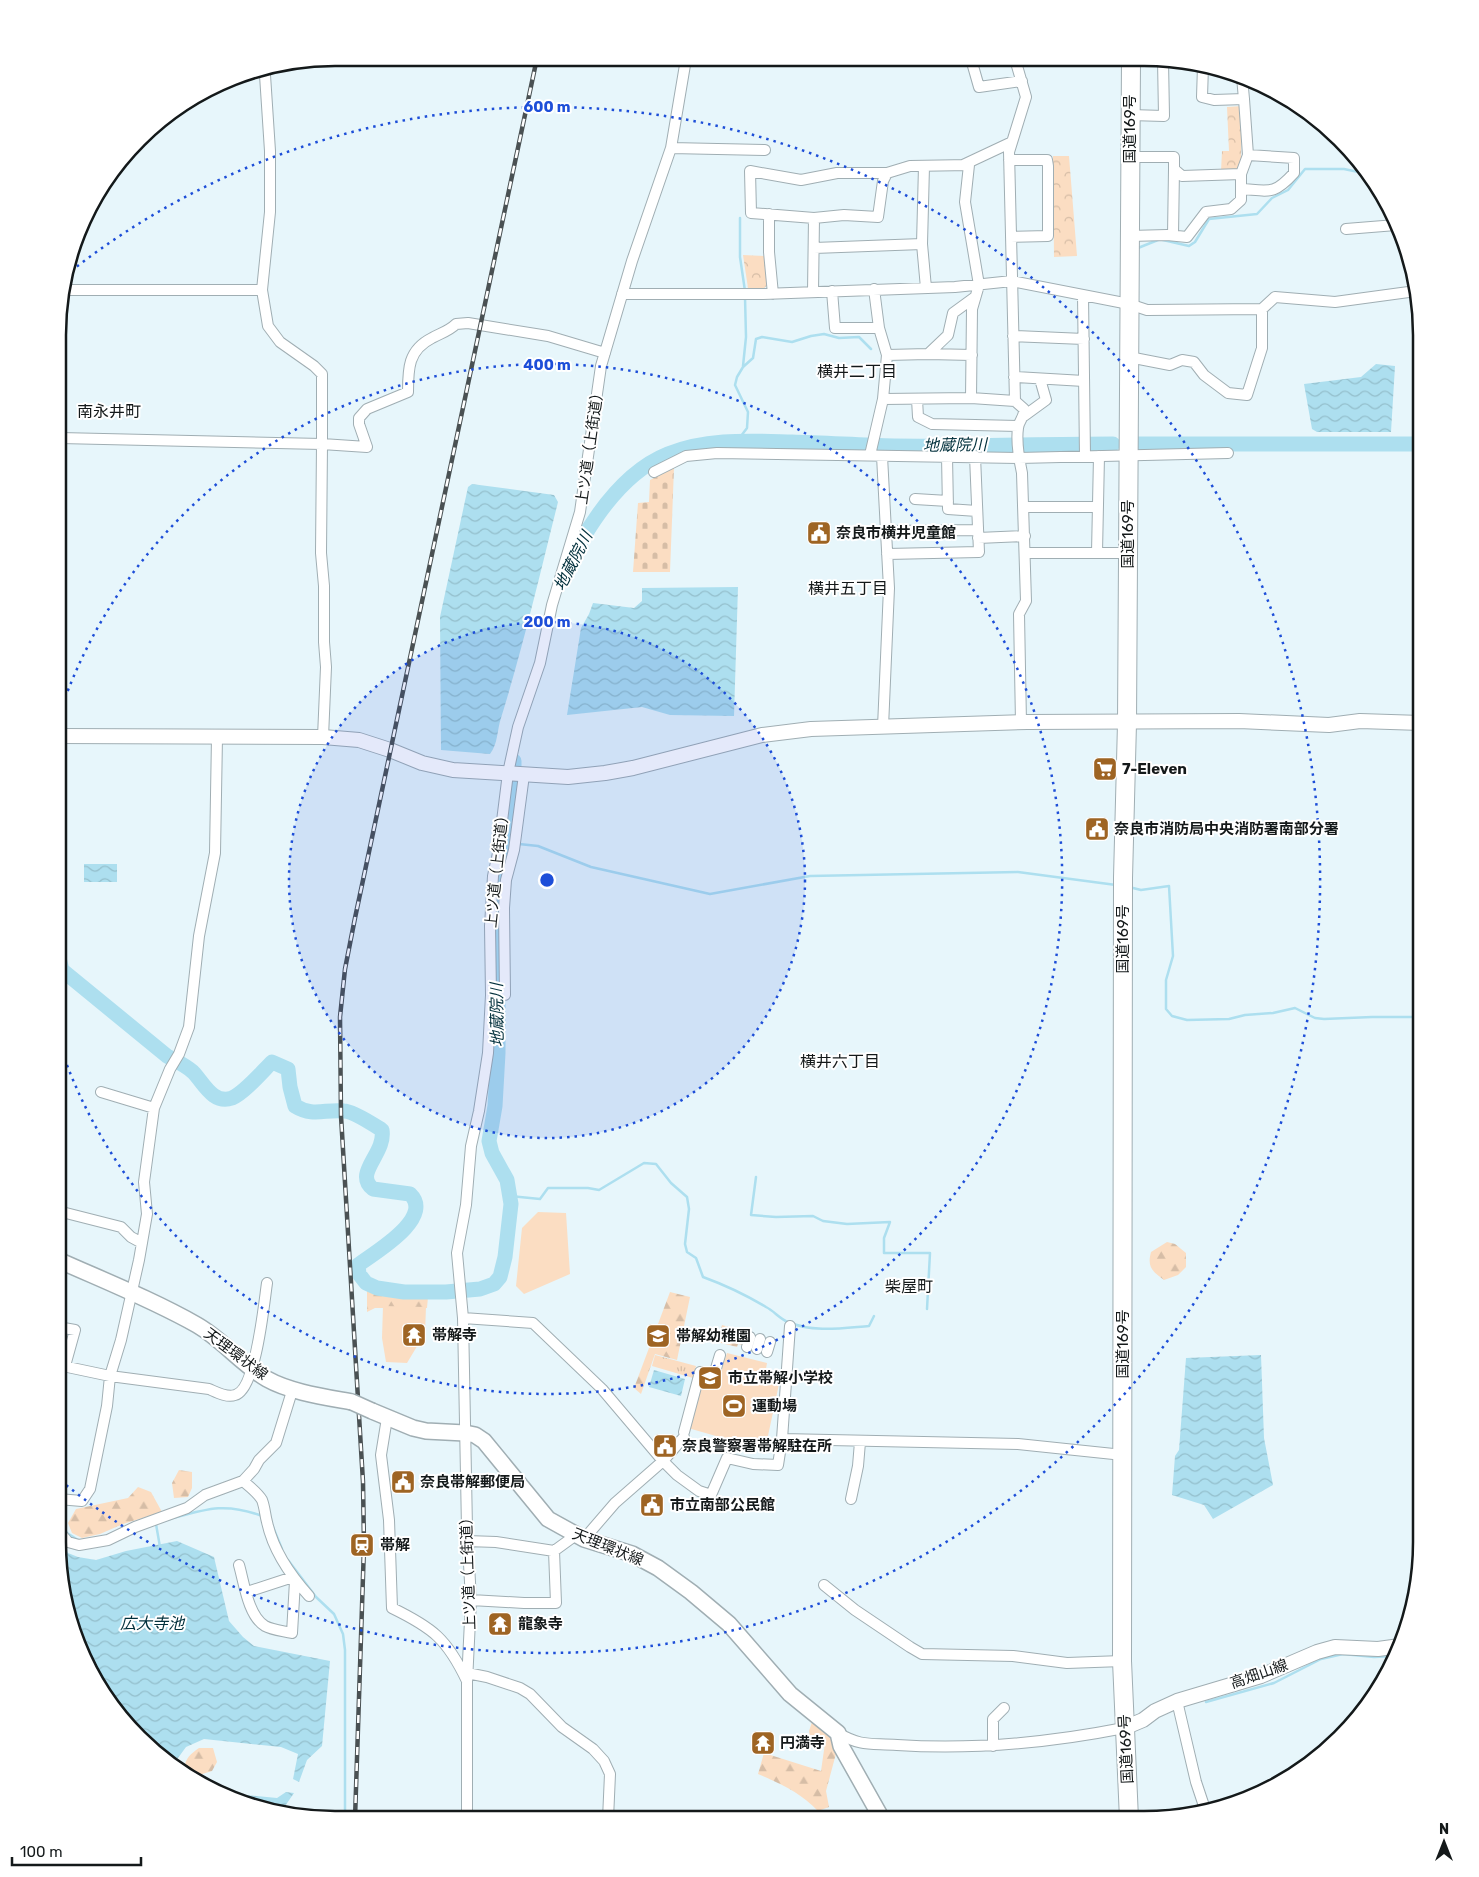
<svg xmlns="http://www.w3.org/2000/svg" width="1479" height="1877" viewBox="0 0 1479 1877" font-family="Rubik,'Noto Sans JP',sans-serif">
	<style>
		.grass { fill: url(#grass-tufts) }
		.forest { fill: url(#forest-firs) }
		.cemetery { fill: url(#cemetery-stones) }
		.park { fill: url(#park-crowns) }
		.garden { fill: #fbddc2 }
		.water { fill: url(#water-waves) }
		.lines { fill: none; stroke-linecap: round; stroke-linejoin: round }
		.stream { stroke: #addfef; stroke-width: 2.5 }
		.river { stroke: #addfef; stroke-width: 15 }
		.street-casing { stroke: #a0aeb3; stroke-width: 12 }
		.secondary-casing { stroke: #a0aeb3; stroke-width: 16 }
		.primary-casing { stroke: #a0aeb3; stroke-width: 18 }
		.highway-casing { stroke: #a0aeb3; stroke-width: 20 }
		.street { stroke: #fff; stroke-width: 10 }
		.secondary { stroke: #fff; stroke-width: 14 }
		.primary { stroke: #fff; stroke-width: 15 }
		.highway { stroke: #fff; stroke-width: 18 }
		.rail-casing { stroke: #4a5153; stroke-width: 4.5 }
		.rail { stroke: #fff; stroke-width: 2.5; stroke-dasharray: 8; stroke-linecap: butt }
		.primary-bridge-casing { stroke: #a0aeb3; stroke-width: 18; stroke-linecap: butt }
		.primary-bridge { stroke: #fff; stroke-width: 15 }
		.ring { fill: none; stroke: #1d4ed8; stroke-width: 2.5; stroke-dasharray: 2.5 5 }
		.labels { text-anchor: middle; dominant-baseline: central; stroke-width: 4; stroke-linejoin: round; paint-order: stroke }
		.street-label { font-size: 15px; fill: #14191a; stroke: #fff }
		.poi-label { font-size: 15px; font-weight: bold; fill: #14191a; stroke: #fff; text-anchor: start }
		.neighbourhood-label { font-size: 16px; fill: #14191a; stroke: #fff }
		.water-label { font-size: 16px; font-style: italic; fill: #002f3b; stroke: #fff }
		.rim { fill: none; stroke: #14191a; stroke-width: 2.5 }
		.centre { fill: #1d4ed8; stroke: #fff; stroke-width: 2.5 }
		.ring-label { font-size: 15px; text-anchor: middle; font-weight: bold; fill: #1d4ed8; stroke: #fff; stroke-width: 4; stroke-linejoin: round; paint-order: stroke }
	</style>
	<defs>
		<pattern id="grass-tufts" width="24" height="20" patternUnits="userSpaceOnUse" patternTransform="scale(1.25)"><rect width="24" height="20" fill="#fbddc2"/><path d="M3 7l-1-3M5 7V3M7 7l1-3M15 17l-1-3M17 17v-4M19 17l1-3" fill="none" stroke="#d6bda6"/></pattern>
		<pattern id="forest-firs" width="22" height="20" patternUnits="userSpaceOnUse" patternTransform="scale(1.25)"><rect width="22" height="20" fill="#fbddc2"/><path d="M5 1l3.5 6h-7zM16 11l3.5 6h-7z" fill="#d6bda6"/></pattern>
		<pattern id="cemetery-stones" width="16" height="16" patternUnits="userSpaceOnUse" patternTransform="scale(1.25)"><rect width="16" height="16" fill="#fbddc2"/><path d="M2 7V4a2 2 0 0 1 4 0v3zM10 15v-3a2 2 0 0 1 4 0v3z" fill="#d6bda6"/></pattern>
		<pattern id="park-crowns" width="20" height="18" patternUnits="userSpaceOnUse" patternTransform="scale(1.25)"><rect width="20" height="18" fill="#fbddc2"/><path d="M2 6a3 3 0 1 1 6 0M12 15a3 3 0 1 1 6 0" fill="none" stroke="#d6bda6"/></pattern>
		<pattern id="water-waves" width="16" height="10" patternUnits="userSpaceOnUse" patternTransform="scale(1.25)"><rect width="16" height="10" fill="#addfef"/><path d="M0 5q4-4 8 0t8 0" fill="none" stroke="#94bfcc"/></pattern>
	</defs>
	<rect width="100%" height="100%" fill="#e7f6fb"/>
	<path class="grass" d="M655,1355L696,1366L693,1378L652,1366Z"/>
	<path class="forest" d="M1167,1242L1175,1244L1186,1253V1267L1178,1275L1164,1280C1152,1271 1147,1267 1151,1252Z
		M367,1290L385,1296L428,1297L427,1308H375L367,1312Z
		M670,1292L690,1297L677,1360L655,1354L641,1394L634,1388Z
		M722,1325L750,1333L746,1346L738,1344L737,1347L717,1342Z
		M179,1470L192,1472V1488L188,1497L174,1498L172,1483Z
		M138,1487L151,1492L162,1512L123,1524L100,1534L82,1538L72,1533L68,1523L76,1509L128,1498Z
		M813,1719L832,1732L837,1750L826,1791L829,1807L818,1811C801,1793 781,1784 758,1774L764,1753L821,1771L825,1743L816,1737H810L809,1731Z
		M199,1748H213L217,1762L212,1771L199,1775H186C182,1761 189,1755 199,1748Z"/>
	<path class="cemetery" d="M674,468L670,572H633L638,503L649,502L650,480Z"/>
	<path class="park" d="M1242,106L1241,163L1238,169L1221,171L1222,151H1229L1227,107Z
		M1053,156H1069L1077,256L1054,257Z
		M743,255L767,256L770,283L764,288H748Z"/>
	<path class="garden" d="M538,1212L566,1213L570,1274L524,1294L516,1286L522,1228Z
		M383,1306L426,1307L425,1333L407,1363L386,1362L382,1338Z
		M727,1353L767,1363L764,1381L779,1384L765,1450L688,1428L703,1375L719,1378Z"/>
	<path class="water" d="M1376,364L1395,366L1391,432H1317L1312,429L1304,384L1361,377Z
		M472,484L554,495L558,502C540,574 523,647 501,718C497,730 498,744 490,754L441,750L440,617L468,487Z
		M738,587L734,716L670,715L642,707L567,715L581,628L589,614L593,603L634,608L642,601V588Z
		M84,864H117V882H84Z
		M1261,1355L1264,1438L1273,1485L1213,1519L1204,1505L1172,1495L1175,1456L1179,1450L1186,1358Z
		M654,1370L685,1379L681,1396L649,1387Z
		M58,1534L68,1553L78,1557L96,1560L126,1551L177,1541L214,1557L229,1621L243,1637L254,1646L330,1661L322,1746L307,1760L299,1782L293,1779L298,1754L281,1747L204,1739L186,1747L175,1762L176,1768L127,1725L95,1680L67,1614Z
		M286,1792L294,1793L281,1812L246,1805L229,1796L245,1795L277,1798Z"/>
	<g class="lines">
		<path class="stream" d="M740,218V257L745,291
			M1163,240L1189,246L1195,242L1209,219L1257,214L1272,198L1288,190L1305,169H1344L1368,174
			M1138,248L1158,240
			M743,366L746,337L745,297
			M738,440L747,428L748,412L735,385L737,377L743,367L753,358L756,339L762,337L792,342L811,336L824,334L839,338L859,337L871,349
			M505,843L513,844
			M519,844L538,846L591,867L710,894L810,876L1018,872L1116,885
			M1129,887L1141,890L1169,886L1173,956L1166,980V1009L1172,1016L1187,1020L1229,1019L1245,1015L1273,1013L1295,1008L1315,1018L1324,1019L1372,1017H1421
			M756,1177L751,1215L776,1217L813,1216L823,1221L847,1224L890,1222L884,1238V1253H930L927,1309
			M510,1196L540,1199L548,1188H588L599,1190L644,1163L656,1164L671,1183L687,1197L689,1209L685,1244L687,1252L696,1258L703,1277C725,1285 746,1295 766,1307C774,1311 780,1319 788,1322C813,1333 843,1328 869,1326L874,1316
			M58,1517L67,1533L78,1540
			M170,1519C206,1509 225,1502 262,1516
			M271,1522L282,1549
			M156,1524L160,1547
			M288,1560L316,1597L334,1614L343,1634L345,1650V1816L347,1819
			M1206,1702L1274,1683L1321,1659L1343,1654L1374,1657L1395,1656"/>
		<path class="river" d="M1136,444H1421
			M562,578C584,531 618,474 668,454C707,438 751,441 792,442C826,443 860,445 894,446C967,447 1040,444 1113,444
			M59,958L62,970L167,1056C176,1061 185,1065 193,1072C203,1082 213,1105 232,1098C244,1093 262,1072 272,1062L288,1069L290,1087L295,1106C313,1117 325,1109 344,1111C353,1111 374,1125 382,1130C386,1154 353,1173 373,1189L410,1194C435,1218 374,1253 358,1265L359,1274L366,1283L377,1288L404,1292H446L480,1289L494,1284L500,1277L505,1257L511,1204L507,1180L492,1153L489,1141L495,1106L498,1053V988L495,910L500,870L514,783V761"/>
		<defs>
			<path id="street" d="M971,59L979,87L1022,81
				M1015,59L1026,97L1009,152L1015,401L1024,409C1025,417 1019,420 1018,428C1016,442 1019,459 1022,473L1026,601L1019,614L1021,723
				M1170,60L1187,62
				M1242,77L1244,99
				M1130,115L1164,116L1163,60
				M671,148L765,150
				M1130,157H1174V169L1182,176L1241,174
				M1009,160H1047L1048,166V236L1011,237
				M963,165L1012,142
				M924,166L922,244L926,288
				M1242,189C1270,191 1274,195 1294,173V158L1248,155
				M769,214V252L773,294
				M814,218L751,213L750,171L801,180L837,173H887
				M1346,229L1396,225
				M1173,235L1174,169
				M1130,236L1167,235L1187,237L1206,212L1231,209L1241,200V174L1248,155L1244,99L1214,100L1202,97L1203,66
				M814,248L922,244
				M63,290H262
				M832,291L835,328H879
				M813,292L814,218L844,215L878,217L883,181L887,173L910,166L969,165L965,202L979,285L972,309L971,398
				M622,294H763L955,287L1012,281L1129,304L1147,310L1262,309L1275,297L1335,302L1416,291
				M1083,295L1085,456
				M1013,336L1084,339
				M928,354L972,355
				M887,355L928,354L948,335L953,313L975,297
				M1129,357L1170,365L1182,360L1194,362L1204,375L1228,393L1247,395L1262,348V309
				M1014,377L1084,381
				M883,399L971,398L1015,401
				M917,399L918,417L932,424L1018,426
				M1024,416L1046,400L1040,379
				M60,438L322,444V374L314,366L280,342L268,326L262,290L270,212V151L265,75L266,69
				M870,455L883,399L887,355L879,328L874,289
				M882,456L889,588L883,727
				M947,456L948,509L977,511
				M654,472L686,456L717,453L1019,458L1228,453
				M915,499L948,501
				M1024,507H1098
				M886,531L978,530
				M978,538L1025,536
				M1025,553H1129
				M1097,553L1099,456
				M887,554L979,552L975,456
				M323,737L326,667L324,642V586L321,553L322,444L367,447L359,424V418L367,409L408,392C408,369 408,350 432,338C441,333 449,331 456,324L468,323L548,336L605,353
				M491,995H505L504,908L506,880L514,850L524,775
				M101,1092L154,1108
				M58,1211L121,1227L131,1237L142,1243
				M463,1318L533,1323L602,1389L663,1461L677,1475L699,1491L711,1495L727,1458L753,1464L778,1465L782,1439L790,1326
				M58,1327L75,1330L65,1366
				M747,1347L750,1337
				M757,1349L760,1339
				M767,1352L770,1342
				M58,1365L110,1376L209,1389C216,1392 227,1398 235,1395C256,1390 264,1303 267,1283
				M387,1418L381,1455L389,1520L392,1608C433,1628 447,1639 467,1681
				M684,1432L700,1372L714,1375L720,1355
				M782,1439L1018,1444L1123,1455
				M243,1481C249,1486 258,1493 262,1500C265,1508 265,1515 267,1522C273,1550 290,1575 309,1596
				M58,1499L82,1501L90,1489L107,1406L110,1376L121,1340L139,1260L147,1214L144,1182L154,1108L170,1069L179,1054L189,1027L199,936L215,853L217,737
				M851,1499L858,1466L860,1442
				M58,1530L68,1542L79,1545L108,1540L135,1527L187,1508L205,1495L243,1481L254,1469L259,1460L276,1443L293,1388
				M584,1539L615,1503L663,1461L684,1437
				M467,1541L496,1542L554,1551L576,1535
				M239,1565C244,1582 248,1616 265,1626C272,1630 284,1631 292,1633L295,1581
				M824,1585L855,1610L910,1647L922,1654L1013,1656L1067,1663L1122,1661
				M247,1592L293,1577
				M471,1600L524,1603H556L554,1551
				M467,1673L487,1677L520,1688L530,1694L562,1727L593,1749L604,1761L610,1774L608,1819
				M1177,1701L1196,1782L1206,1812
				M838,1733C862,1747 870,1743 897,1745C974,1750 1048,1743 1124,1728
				M993,1746V1719L1004,1708
				M467,1819V1682L471,1600L467,1528L463,1318L457,1253L466,1205L471,1146L479,1111L488,1053L491,995L490,926L493,876L498,853L508,773L518,727L540,663L552,605L580,512L601,366L632,261L671,148L686,59"/>
			<path id="secondary" d="M59,736L323,737L359,740L390,750L422,763L453,770L568,777L605,773L633,768L762,735L811,729L1027,722L1239,721L1329,725L1360,721L1421,723
				M1124,1728L1143,1720L1155,1711L1177,1701L1261,1676L1317,1652L1335,1647L1378,1649L1400,1646"/>
			<path id="primary" d="M58,1260C105,1281 153,1300 197,1325C223,1340 241,1364 267,1379C290,1392 325,1397 352,1402
				M372,1411L413,1428L426,1431L465,1433L475,1435L484,1441L548,1519L584,1539L632,1554L658,1568L691,1592L729,1624L790,1694L838,1733L841,1746L882,1819"/>
			<path id="highway" d="M1129,1819L1122,1661L1123,878L1127,723L1131,60"/>
		</defs>
		<use href="#street" class="street-casing"/>
		<use href="#secondary" class="secondary-casing"/>
		<use href="#primary" class="primary-casing"/>
		<use href="#highway" class="highway-casing"/>
		<use href="#street" class="street"/>
		<use href="#secondary" class="secondary"/>
		<use href="#primary" class="primary"/>
		<use href="#highway" class="highway"/>
		<defs>
			<path id="rail" d="M355,1819L364,1546L363,1482L341,1116L340,1017L345,969L355,918L537,58"/>
		</defs>
		<use href="#rail" class="rail-casing"/>
		<use href="#rail" class="rail"/>
		<defs>
			<path id="primary-bridge" d="M352,1402L372,1411"/>
		</defs>
		<use href="#primary-bridge" class="primary-bridge-casing"/>
		<use href="#primary-bridge" class="primary-bridge"/>
	</g>
	<circle cx="547" cy="880" r="258" fill="#1d4ed8" fill-opacity=".12"/>
	<g class="ring">
		<circle cx="547" cy="880" r="258"/>
		<path d="M60 712A515 515 0 1 1 59 1043"/>
		<path d="M71 271A773 773 0 1 1 61 1481"/>
	</g>
	<defs>
		<symbol id="civic-square" viewBox="-11 -11 22 22"><rect x="-9" y="-9" width="18" height="18" rx="4" fill="#9e6423" stroke="#fff"/><path d="M-.6-6.5H3V-4.5H.6V-3L4-1V1h2V6H-6V1h2V-1L-.6-3ZM-1.2 2.5V6h2.4V2.5Z" fill="#fff"/></symbol>
		<symbol id="supermarket-square" viewBox="-11 -11 22 22"><rect x="-9" y="-9" width="18" height="18" rx="4" fill="#9e6423" stroke="#fff"/><path d="M-6-5.5h2.5l.6 2H6L4.5 2H-2.5L-4.4-4H-6ZM-1.5 3.2a1.3 1.3 0 1 0 .1 0ZM3 3.2a1.3 1.3 0 1 0 .1 0Z" fill="#fff"/></symbol>
		<symbol id="temple-square" viewBox="-11 -11 22 22"><rect x="-9" y="-9" width="18" height="18" rx="4" fill="#9e6423" stroke="#fff"/><path d="M0-6L5-2H3V0L6.5 2.5H4V6H1.5V3h-3V6H-4V2.5H-6.5L-3 0V-2H-5Z" fill="#fff"/></symbol>
		<symbol id="school-square" viewBox="-11 -11 22 22"><rect x="-9" y="-9" width="18" height="18" rx="4" fill="#9e6423" stroke="#fff"/><path d="M0-5L7-2L0 1L-7-2ZM-4 1L0 2.5L4 1V4Q0 6-4 4Z" fill="#fff"/></symbol>
		<symbol id="stadium-square" viewBox="-11 -11 22 22"><rect x="-9" y="-9" width="18" height="18" rx="4" fill="#9e6423" stroke="#fff"/><path d="M0-5a6.5 5 0 1 0 0 10a6.5 5 0 1 0 0-10ZM-3.5-1.8h7v3.6h-7Z" fill="#fff"/></symbol>
		<symbol id="station-square" viewBox="-11 -11 22 22"><rect x="-9" y="-9" width="18" height="18" rx="4" fill="#9e6423" stroke="#fff"/><path d="M-3-6H3Q5-6 5-4V2Q5 4 3 4L4.5 6H3L1.5 4h-3L-3 6H-4.5L-3 4Q-5 4-5 2V-4Q-5-6-3-6ZM-3.5-4v3h7v-3ZM-3.5 1v1.5H-2V1ZM2 1v1.5H3.5V1Z" fill="#fff"/></symbol>
	</defs>
	<g fill-rule="evenodd">
		<use href="#civic-square" x="805" y="519" width="28" height="28"/>
		<use href="#supermarket-square" x="1091" y="755" width="28" height="28"/>
		<use href="#civic-square" x="1083" y="815" width="28" height="28"/>
		<use href="#temple-square" x="400" y="1321" width="28" height="28"/>
		<use href="#school-square" x="644" y="1322" width="28" height="28"/>
		<use href="#school-square" x="696" y="1364" width="28" height="28"/>
		<use href="#stadium-square" x="720" y="1392" width="28" height="28"/>
		<use href="#civic-square" x="651" y="1432" width="28" height="28"/>
		<use href="#civic-square" x="389" y="1468" width="28" height="28"/>
		<use href="#civic-square" x="638" y="1491" width="28" height="28"/>
		<use href="#station-square" x="348" y="1531" width="28" height="28"/>
		<use href="#temple-square" x="486" y="1610" width="28" height="28"/>
		<use href="#temple-square" x="749" y="1729" width="28" height="28"/>
	</g>
	<g class="labels">
		<g class="street-label">
			<text transform="translate(1130 129) rotate(-90)">国道169号</text>
			<text transform="translate(590 445) rotate(-82)">上ツ道（上街道）</text>
			<text transform="translate(1128 534) rotate(-90)">国道169号</text>
			<text transform="translate(497 868) rotate(-84)">上ツ道（上街道）</text>
			<text transform="translate(1123 939) rotate(-90)">国道169号</text>
			<text transform="translate(1123 1344) rotate(-90)">国道169号</text>
			<text transform="translate(236 1354) rotate(37)">天理環状線</text>
			<text transform="translate(608 1547) rotate(22)">天理環状線</text>
			<text transform="translate(468 1570) rotate(-92)">上ツ道（上街道）</text>
			<text transform="translate(1259 1674) rotate(-19)">高畑山線</text>
			<text transform="translate(1126 1749) rotate(-93)">国道169号</text>
		</g>
		<g class="poi-label">
			<text x="836" y="533">奈良市横井児童館</text>
			<text x="1122" y="769">7-Eleven</text>
			<text x="1114" y="829">奈良市消防局中央消防署南部分署</text>
			<text x="432" y="1335">帯解寺</text>
			<text x="676" y="1336">帯解幼稚園</text>
			<text x="728" y="1378">市立帯解小学校</text>
			<text x="752" y="1406">運動場</text>
			<text x="682" y="1446">奈良警察署帯解駐在所</text>
			<text x="420" y="1482">奈良帯解郵便局</text>
			<text x="670" y="1505">市立南部公民館</text>
			<text x="380" y="1545">帯解</text>
			<text x="518" y="1624">龍象寺</text>
			<text x="780" y="1743">円満寺</text>
		</g>
		<g class="neighbourhood-label">
			<text x="857" y="371">横井二丁目</text>
			<text x="109" y="411">南永井町</text>
			<text x="848" y="588">横井五丁目</text>
			<text x="840" y="1061">横井六丁目</text>
			<text x="909" y="1286">柴屋町</text>
		</g>
		<g class="water-label">
			<text transform="translate(955 445) rotate(-1)">地蔵院川</text>
			<text transform="translate(573 561) rotate(-63)">地蔵院川</text>
			<text transform="translate(497 1015) rotate(-91)">地蔵院川</text>
			<text x="152" y="1623">広大寺池</text>
		</g>
	</g>
	<path d="M0 0H1479V1877H0ZM335 66H1144A269 269 0 0 1 1413 335V1542A269 269 0 0 1 1144 1811H335A269 269 0 0 1 66 1542V335A269 269 0 0 1 335 66Z" fill="#fff" fill-rule="evenodd"/>
	<path class="rim" d="M335 66H1144A269 269 0 0 1 1413 335V1542A269 269 0 0 1 1144 1811H335A269 269 0 0 1 66 1542V335A269 269 0 0 1 335 66Z"/>
	<circle cx="547" cy="880" r="8" class="centre"/>
	<g class="ring-label">
		<text x="547" y="112">600 m</text>
		<text x="547" y="370">400 m</text>
		<text x="547" y="627">200 m</text>
	</g>
	<g transform="translate(1444 1842)" stroke="#ffffff" stroke-width="4" paint-order="stroke">
	<path d="M0-4L9 19L0 12L-9 19Z" fill="#14191a"/>
	<text y="-8" font-size="14" font-weight="bold" text-anchor="middle" fill="#14191a">N</text>
	</g>
	<path d="M12 1857v8h129v-8" fill="none" stroke="#14191a" stroke-width="2.5"/>
	<text x="20" y="1857" font-size="15" fill="#14191a" stroke="#ffffff" stroke-width="4" paint-order="stroke">100 m</text>
</svg>
